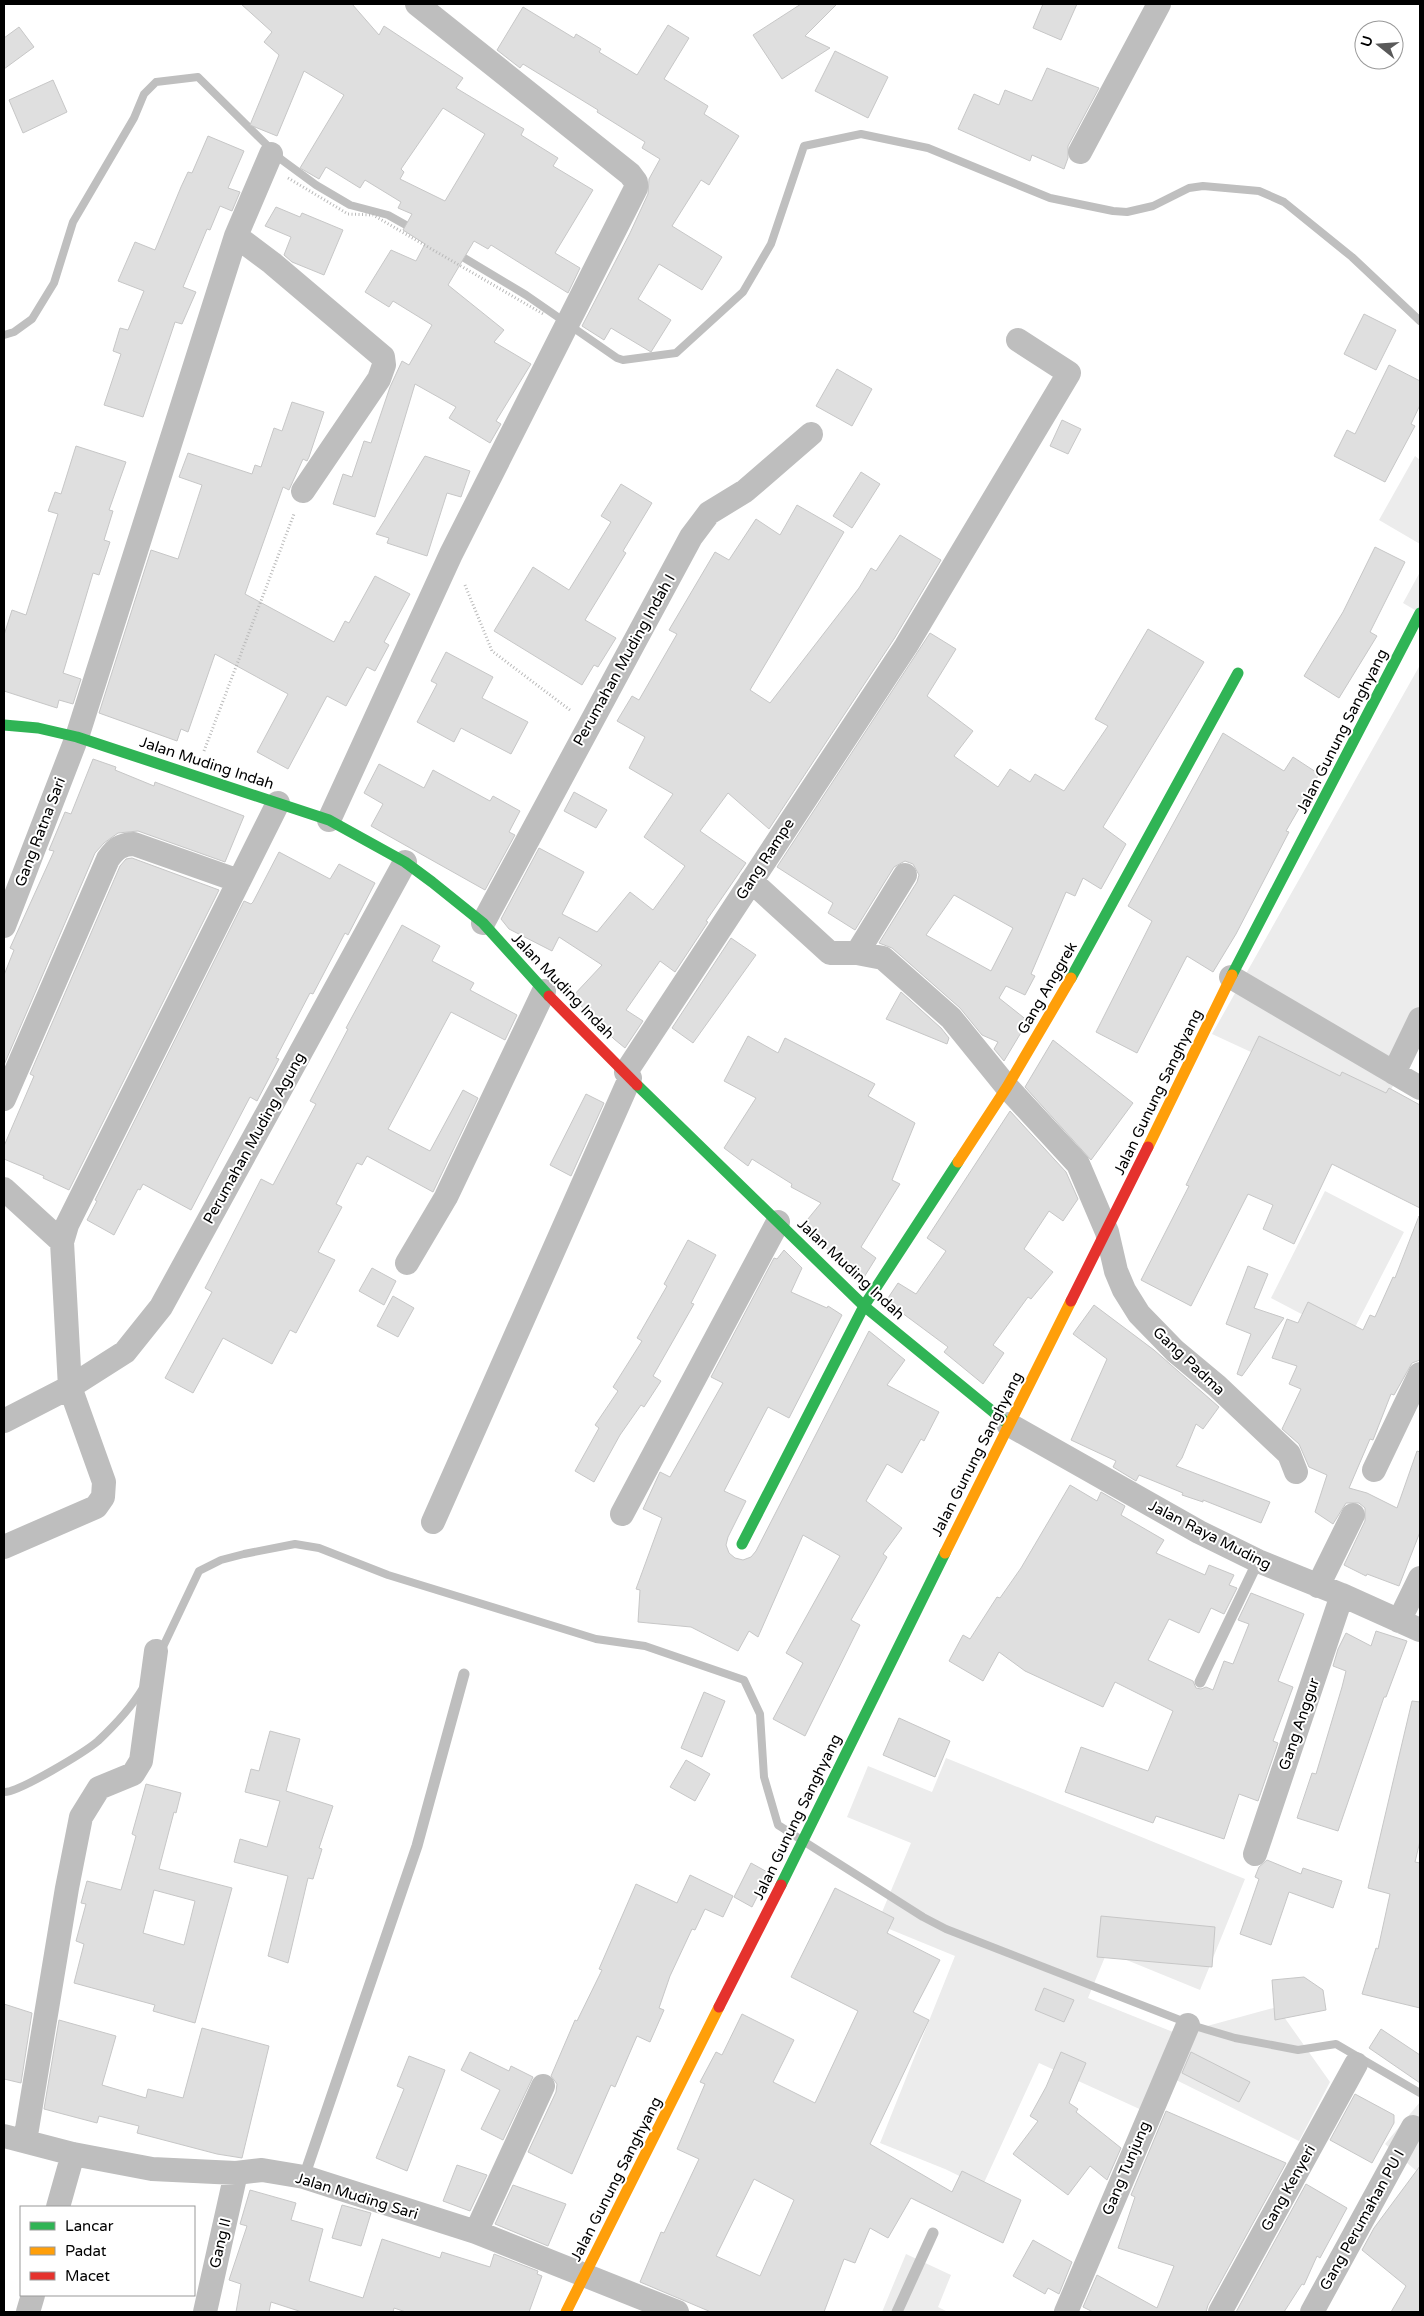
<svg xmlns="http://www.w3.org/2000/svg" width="1424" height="2316" viewBox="0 0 1424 2316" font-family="'Varela Round',sans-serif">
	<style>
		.green { fill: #ececec }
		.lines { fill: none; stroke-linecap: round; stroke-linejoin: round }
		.stream { stroke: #bfbfbf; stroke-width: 8 }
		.building { fill: #dfdfdf; stroke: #c7c7c7; fill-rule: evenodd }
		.path { stroke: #b9b9b9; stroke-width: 3; stroke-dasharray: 1 2.5; stroke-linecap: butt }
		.lane { stroke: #bebebe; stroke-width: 11 }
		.street { stroke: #bebebe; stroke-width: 24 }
		.fast { stroke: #30b455; stroke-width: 11 }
		.slow { stroke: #ff9f0a; stroke-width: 11 }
		.jam { stroke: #e5322d; stroke-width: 11 }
		.labels { text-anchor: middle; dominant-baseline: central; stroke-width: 4; stroke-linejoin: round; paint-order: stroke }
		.street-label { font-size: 15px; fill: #000; stroke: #fff }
	</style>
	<rect width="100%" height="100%" fill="#fff"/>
	<path class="green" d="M1415,456L1420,460V544L1379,520Z
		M1420,572V613L1403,603Z
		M1420,665V1031L1386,1100L1290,1070L1212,1034Z
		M1325,1191L1404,1232L1349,1339L1271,1298Z
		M946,1758L1245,1879L1200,1990L1107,1952L1088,1998L1178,2034L1277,2007L1330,2082L1299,2141L1162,2073L1146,2112L1039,2063L982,2187L945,2169L880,2143L955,1956L877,1924L911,1843L847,1817L868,1766L932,1792Z
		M1420,2102V2174L1385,2144Z
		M906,2254L951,2275L938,2307L948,2312H882Z"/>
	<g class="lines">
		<path class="stream" d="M456,253L526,295L617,358L623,360L676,353L743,292L771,244L804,146L861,134L928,148L1050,198L1113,211L1127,212L1153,206L1189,188L1203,186L1259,191L1284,202L1352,257L1420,321
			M4,335L14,332L32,319L54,283L73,222L134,118L144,94L156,82L198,77L282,160L316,185L350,205L388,215L413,229
			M161,1651L199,1571L221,1560L244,1554L295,1544L319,1548L388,1575L596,1639L645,1646L744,1680L760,1714L764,1777L778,1825L923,1917L946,1929L1198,2027L1235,2038L1298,2050L1336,2044L1420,2093
			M4,1792C18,1793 85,1752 98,1741C115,1725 131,1708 143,1688"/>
	</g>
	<path class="building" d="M241,4H352L379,35L384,26L463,78L456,88L524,129L521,135L558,158L553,166L593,190L555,253L580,268L568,293L491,245L488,249L474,241L448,285L504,330L494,342L531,364L496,421L501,424L490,443L449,418L456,407L415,384L375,517L333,504L343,474L352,477L364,441L371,443L390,387L402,361L409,365L432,325L393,301L389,307L365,292L391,250L416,261L425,244L403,230L412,214L398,208L401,202L365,180L360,188L326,167L319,179L300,168L344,95L304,71L277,136L250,125L279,55L264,42L272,32ZM443,108L485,134L445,201L400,179L404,172L401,169Z
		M801,4H837L805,36L830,48L782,79L753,35Z
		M1043,4H1077L1061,40L1033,28Z
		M523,7L574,38L576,34L601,49L599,52L637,75L668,25L689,38L664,79L708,106L704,114L739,136L709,185L701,180L672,226L722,257L702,290L659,264L638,299L671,320L651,352L611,328L604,340L582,326L630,233L648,194L649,179L660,159L642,148L645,142L597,112L598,110L523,64L520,68L497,50Z
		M19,27L34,47L4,69V38Z
		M835,51L888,77L868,118L815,91Z
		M1047,68L1099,88L1068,146V158L1064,169L1032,155L1030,161L958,129L974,94L999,105L1005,90L1032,101Z
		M53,80L67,112L23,133L9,100Z
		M208,136L244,151L228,188L240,192L232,211L220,206L210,230L207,229L183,287L196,292L182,324L175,322L143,417L104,405L121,354L113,351L120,328L128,330L144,291L118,281L135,242L155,250L181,187L188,172L192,173Z
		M276,207L300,217L302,213L343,230L324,275L292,262L284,255L291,237L265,226Z
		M1364,314L1396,330L1376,370L1344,354Z
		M1389,365L1420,381V405L1411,424L1415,426L1385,482L1334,456L1347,430L1355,434Z
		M837,369L872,389L852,426L816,406Z
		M292,402L324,412L309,457L307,461L303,459L289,490L283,487L245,594L334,642L345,621L349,623L375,576L410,594L384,642L389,645L375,671L367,667L346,706L327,696L288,769L257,752L288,694L215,654L188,732L181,729L177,741L99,713L151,550L178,559L202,485L179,477L188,453L252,474L255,465L261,467L274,428L282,431Z
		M1062,420L1081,429L1068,454L1050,446Z
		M76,446L126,462L109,510L113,511L104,540L110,542L99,575L93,573L63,673L81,679L73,704L59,700L57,708L4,691V635L12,610L26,615L58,514L48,511L55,492L61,494Z
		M425,456L470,471L461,497L447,493L427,556L387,543L389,538L376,534Z
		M861,472L880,484L852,528L833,516Z
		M621,484L652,503L623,551L626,553L585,620L616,638L598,667L594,665L582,685L494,631L533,567L569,590L611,522L601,516Z
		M797,505L844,532L750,690L770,703L859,588L871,568L876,571L900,535L941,560L894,639L769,829L728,793L700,831L746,863L706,921L708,922L675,972L660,961L626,1010L643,1021L625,1048L614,1039L572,997L602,965L559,937L552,951L509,929L501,919L539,848L584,872L562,914L597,932L630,892L653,910L685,866L644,837L673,794L629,768L645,737L617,721L632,696L639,700L677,634L669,630L715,552L729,560L756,519L780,535Z
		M1375,547L1405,562L1370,632L1377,636L1339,698L1304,676L1343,612Z
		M1148,629L1204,662L1103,827L1126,844L1101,889L1083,878L1075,896L1066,892L1031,974L1035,976L1025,995L1006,986L999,998L1028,1021L1004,1061L994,1049L998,1042L982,1035L960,1008L892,948L879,943L917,882L919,875L913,864L905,861L894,867L855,930L828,913L833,903L777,867L930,633L956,649L927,696L973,731L954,756L998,787L1010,769L1030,782L1035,774L1064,791L1108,726L1095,719ZM954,895L1013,928L991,971L926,935Z
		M446,652L493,677L482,698L528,722L511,754L461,728L454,742L417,722L437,684L431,681Z
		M1223,733L1284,771L1293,757L1319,774L1286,831L1289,832L1236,934L1213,972L1187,956L1137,1053L1096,1032L1152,921L1128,906Z
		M93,759L116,767L115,770L154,786L155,782L244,816L225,862L138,831L118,833L104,843L95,853L4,1065V975L14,950L10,948L54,851L49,850L65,812L71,814Z
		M379,764L424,788L433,770L490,801L493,796L520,811L509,832L515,835L485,890L371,826L383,804L364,793Z
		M574,792L607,810L596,828L564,811Z
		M279,852L330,879L339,864L375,883L348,935L345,933L313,994L310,993L276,1058L279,1059L257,1101L250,1097L191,1210L143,1184L140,1190L138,1189L114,1235L87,1220L97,1201L95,1200L244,901L251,904L253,902Z
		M132,858L219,890L69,1190L43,1178L44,1176L4,1159V1146L34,1076L30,1074L120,866L126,859Z
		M402,925L440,946L432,961L474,983L470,990L517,1015L505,1040L451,1012L388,1129L430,1151L463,1090L478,1098L433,1192L367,1156L362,1165L357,1163L336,1204L342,1207L318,1252L335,1260L296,1333L290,1330L272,1364L223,1338L193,1393L165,1378L212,1292L205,1288L261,1179L273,1185L316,1104L310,1101L348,1029L346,1028Z
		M731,938L756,955L693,1043L672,1028Z
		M901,992L941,1028L949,1038L947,1044L886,1019Z
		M748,1036L778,1053L785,1038L875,1084L868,1096L915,1123L892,1180L900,1184L861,1247L876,1258L861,1282L803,1225L821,1203L791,1187L792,1184L752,1159L748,1166L724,1148L756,1098L724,1081Z
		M1259,1036L1340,1076L1342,1072L1386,1093L1389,1088L1420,1105V1208L1332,1164L1294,1244L1263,1229L1273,1205L1248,1194L1191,1306L1141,1280L1189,1186L1186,1185Z
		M1053,1040L1133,1103L1091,1160L1025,1087Z
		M586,1094L604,1103L571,1176L550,1165Z
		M1010,1111L1066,1172L1078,1199L1063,1221L1049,1211L1024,1249L1053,1272L1031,1299L1028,1297L993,1345L1004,1353L983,1384L944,1352L948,1347L886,1301L898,1283L916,1294L946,1251L927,1238Z
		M1419,1216L1420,1360L1412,1363L1394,1395L1391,1394L1373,1440L1370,1439L1349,1488L1367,1493L1397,1508L1417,1451L1420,1452V1532L1399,1586L1367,1574L1366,1576L1344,1565L1365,1521V1508L1359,1503H1346L1333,1524L1315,1512L1327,1475L1309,1467L1299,1444L1282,1429L1301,1389L1289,1384L1297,1366L1272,1358L1287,1319L1298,1323L1308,1302L1363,1330L1370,1315L1375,1317L1393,1277L1395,1278Z
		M688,1240L716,1255L691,1303L694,1304L653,1376L661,1381L644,1407L641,1405L620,1435L594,1482L575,1471L599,1428L595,1425L618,1391L613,1387L642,1341L637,1338L667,1286L664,1284Z
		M784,1250L802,1268L791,1292L827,1308L828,1306L842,1315L789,1418L768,1407L724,1491L746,1501L728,1537L726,1545L729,1553L735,1558L743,1560L751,1557L756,1551L869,1331L905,1360L887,1385L939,1412L924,1441L921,1439L902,1473L887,1464L866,1501L902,1528L883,1554L887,1557L851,1620L860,1625L805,1736L773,1719L803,1663L786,1653L840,1556L803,1535L758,1637L749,1631L738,1651L691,1627L638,1622L640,1590L636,1589L662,1518L643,1509L660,1472L670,1477L723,1383L711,1377L774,1258L777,1259Z
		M1248,1266L1268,1274L1254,1308L1284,1318L1242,1376L1237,1374L1251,1334L1226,1324Z
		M372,1268L396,1281L384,1305L359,1291Z
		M393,1296L414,1308L398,1337L377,1326Z
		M1094,1305L1154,1350L1219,1407L1203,1429L1196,1424L1182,1458L1176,1466L1270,1502L1261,1523L1203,1500V1502L1182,1495L1183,1493L1139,1475L1136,1481L1113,1467L1116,1461L1071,1440L1107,1359L1073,1334Z
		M1070,1485L1097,1501L1101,1492L1125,1506L1121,1515L1164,1540L1156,1553L1205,1575L1209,1565L1234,1575L1229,1585L1237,1588L1224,1614L1211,1608L1199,1633L1169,1619L1148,1660L1193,1681L1196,1688L1201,1689L1206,1687L1213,1690L1224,1661L1233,1664L1249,1624L1238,1620L1251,1593L1304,1614L1278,1681L1293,1687L1273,1741L1278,1743L1258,1801L1239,1794L1224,1839L1156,1816L1153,1823L1065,1792L1081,1747L1148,1771L1173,1711L1115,1682L1103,1707L1025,1671L999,1652L983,1681L949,1661L963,1635L970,1639L997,1597L1000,1598L1021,1568Z
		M1376,1631L1407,1641L1386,1697H1384L1338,1831L1297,1818L1312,1773L1316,1774L1342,1687L1346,1671L1333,1666L1338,1649L1346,1633L1371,1646Z
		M704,1692L725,1701L702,1757L681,1748Z
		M1412,1701L1420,1702V1841L1415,1862L1420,1863V2008L1362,1994L1376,1948L1378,1949L1390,1894L1368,1888Z
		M899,1718L950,1741L935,1777L883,1755Z
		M270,1731L300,1739L286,1791L333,1806L319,1848L322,1849L313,1879L308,1878L288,1963L268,1956L288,1876L234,1862L240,1839L267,1847L280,1801L245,1792L251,1769L259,1771Z
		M686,1760L710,1774L695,1801L670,1787Z
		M146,1784L181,1793L176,1813L174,1812L159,1869L232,1888L195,2023L153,2011L155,2005L74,1983L84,1944L76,1941L86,1904L81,1903L87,1881L121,1890L136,1836L132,1834ZM154,1890L195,1901L184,1945L143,1933Z
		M1267,1860L1301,1874L1303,1868L1342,1881L1333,1908L1289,1892L1271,1945L1240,1934L1259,1879L1255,1877L1259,1867Z
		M751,1863L769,1873L752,1907L734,1897Z
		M690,1875L733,1896L723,1917L705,1909L695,1930L692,1929L670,1976L659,2008L664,2010L650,2042L637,2036L615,2087L611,2085L572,2174L528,2152L556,2092L557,2084L551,2076L575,2020L577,2021L602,1970L599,1969L636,1884L677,1903Z
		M835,1888L894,1918L887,1933L940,1960L913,2012L929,2020L870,2144L952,2192L962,2171L1021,2200L1003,2243L911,2198L888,2238L870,2228L855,2263L844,2259L824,2312H711L640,2282L661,2232L664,2233L699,2159L677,2149L705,2084L700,2082L716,2052L722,2055L742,2014L794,2040L773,2082L815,2103L858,2011L791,1977ZM754,2179L794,2200L760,2276L716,2256Z
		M1101,1916L1215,1927L1212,1967L1097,1957Z
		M1304,1977L1323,1990L1326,2010L1275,2020L1272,1980Z
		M1044,1988L1074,2000L1064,2022L1035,2010Z
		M4,2004L32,2013L21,2083L4,2079Z
		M59,2020L116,2036L102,2085L146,2098L148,2089L183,2098L202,2028L269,2046L242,2158L217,2154L137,2133L139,2126L99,2116L97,2123L44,2109Z
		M1381,2029L1420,2055V2083L1369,2048Z
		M470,2052L509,2071L511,2066L533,2077L503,2140L481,2129L500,2090L461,2070Z
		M1061,2052L1086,2063L1069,2103L1078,2109L1076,2112L1121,2148L1107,2180L1090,2166L1068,2195L1013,2154L1038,2121L1030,2116L1046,2087Z
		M1191,2052L1250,2082L1239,2102L1182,2073Z
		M409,2056L445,2070L407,2171L376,2158L404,2089L397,2086Z
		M1355,2094L1394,2115V2123L1372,2163L1330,2140Z
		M1166,2111L1286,2163L1208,2305L1206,2312H1093L1083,2307L1097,2275L1157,2308L1174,2266L1118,2248L1135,2197L1131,2195Z
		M457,2165L487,2175L470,2211L443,2201Z
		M1420,2166V2312H1391L1406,2286L1362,2250L1374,2228Z
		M1306,2184L1347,2208L1320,2258L1317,2256L1304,2285L1302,2284L1284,2312H1236Z
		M513,2185L566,2204L548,2246L495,2224Z
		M250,2190L296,2203L291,2220L323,2229L309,2281L363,2298L382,2239L440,2258L442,2252L490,2267L494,2254L538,2271L537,2274L542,2276L529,2312H406L394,2308L393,2312H302L271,2302L269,2312H236L241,2284L229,2280L247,2226L240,2224Z
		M342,2205L371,2213L361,2246L332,2238Z
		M1033,2240L1072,2262L1059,2294L1048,2288L1045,2294L1013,2276Z"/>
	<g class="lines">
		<path class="path" d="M288,178L348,214L373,215L545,315
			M465,585L492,651L570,710
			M204,751L294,514"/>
		<path class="lane" d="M1200,1682L1258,1561
			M304,2177L417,1846L464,1674
			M897,2312L933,2233"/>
		<path class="street" d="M1080,152L1159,4
			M236,236L272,263L383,357L384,365L379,379L303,491
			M329,820L451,554L636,188V182L630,174L417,4
			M751,881L830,953H857L883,958L951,1018L1007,1087L1078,1164L1107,1232L1116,1271L1124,1290L1139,1314L1175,1351L1217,1386L1289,1454L1296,1472
			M483,923L691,537L709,513L745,491L811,434
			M4,926L77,737L236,236L271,154
			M857,953L905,875
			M1231,977L1420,1088
			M626,1072L906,646L1069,373L1018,340
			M1394,1073L1420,1019
			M4,1099L108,859C115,849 121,844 134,844L239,881
			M4,1189L62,1242
			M407,1263L446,1197L544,991
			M4,1421L70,1387L125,1352L161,1307L405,862
			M1008,1424L1199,1532L1258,1561L1342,1595L1420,1630
			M1374,1470L1420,1374
			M622,1514L778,1222
			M433,1522L630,1078
			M4,1547L96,1507L103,1497L104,1482L70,1387L62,1242L67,1225L278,803
			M1318,1586L1353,1515
			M1399,1621L1420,1578
			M1255,1854L1342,1595
			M4,2136L73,2154L152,2169L236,2173L262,2170L304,2177L476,2232L677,2312
			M25,2141L67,1888L81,1817L99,1788L133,1774L141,1761L156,1651
			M58,2207L73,2154
			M476,2232L543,2086
			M28,2312L33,2295
			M205,2312L236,2173
			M1066,2312L1188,2025
			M1220,2312L1356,2064
			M1312,2312L1413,2127"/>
		<path class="fast" d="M4,725L38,728L77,737L329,820L405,862L432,882L483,923L549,996
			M1232,975L1420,613
			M1071,978L1238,673
			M637,1085L864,1306L1008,1424
			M742,1544L864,1306L958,1162
			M781,1885L945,1553"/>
		<path class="slow" d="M1148,1147L1232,975
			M958,1162L1007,1087L1071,978
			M945,1553L1071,1301
			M566,2312L719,2007"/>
		<path class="jam" d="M549,996L637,1085
			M1071,1301L1148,1147
			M719,2007L781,1885"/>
	</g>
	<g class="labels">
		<g class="street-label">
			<text transform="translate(624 660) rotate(-61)">Perumahan Muding Indah I</text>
			<text transform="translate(1342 731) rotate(-63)">Jalan Gunung Sanghyang</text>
			<text transform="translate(207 763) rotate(18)">Jalan Muding Indah</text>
			<text transform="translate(40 832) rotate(-69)">Gang Ratna Sari</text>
			<text transform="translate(765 859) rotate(-57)">Gang Rampe</text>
			<text transform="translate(563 986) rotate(46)">Jalan Muding Indah</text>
			<text transform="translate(1047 988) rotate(-60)">Gang Anggrek</text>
			<text transform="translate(1158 1092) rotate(-64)">Jalan Gunung Sanghyang</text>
			<text transform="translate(254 1138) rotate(-61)">Perumahan Muding Agung</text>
			<text transform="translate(851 1269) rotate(43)">Jalan Muding Indah</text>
			<text transform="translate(1189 1361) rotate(43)">Gang Padma</text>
			<text transform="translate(977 1454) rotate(-63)">Jalan Gunung Sanghyang</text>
			<text transform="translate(1210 1535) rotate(27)">Jalan Raya Muding</text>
			<text transform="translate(1299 1724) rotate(-71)">Gang Anggur</text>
			<text transform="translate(797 1817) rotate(-64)">Jalan Gunung Sanghyang</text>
			<text transform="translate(1126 2168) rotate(-67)">Gang Tunjung</text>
			<text transform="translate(616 2179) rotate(-63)">Jalan Gunung Sanghyang</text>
			<text transform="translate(1288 2188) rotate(-61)">Gang Kenyeri</text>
			<text transform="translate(357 2196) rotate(17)">Jalan Muding Sari</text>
			<text transform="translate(1362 2220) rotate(-61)">Gang Perumahan PU I</text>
			<text transform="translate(220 2243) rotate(-77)">Gang II</text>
		</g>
	</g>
	<rect width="1424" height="2316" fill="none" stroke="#000000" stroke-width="10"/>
	<rect x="20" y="2206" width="175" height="90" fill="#ffffff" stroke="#999999"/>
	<rect x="30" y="2222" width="25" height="8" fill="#30b455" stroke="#999999"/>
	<text x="65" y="2231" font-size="15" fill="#000000">Lancar</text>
	<rect x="30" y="2247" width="25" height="8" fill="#ff9f0a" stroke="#999999"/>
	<text x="65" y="2256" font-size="15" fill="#000000">Padat</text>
	<rect x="30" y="2272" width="25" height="8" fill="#e5322d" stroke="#999999"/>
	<text x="65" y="2281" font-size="15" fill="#000000">Macet</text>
	<g transform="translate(1379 45) rotate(287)"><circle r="24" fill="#ffffff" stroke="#999999"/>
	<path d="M0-4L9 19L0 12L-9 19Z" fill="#595959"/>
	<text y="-8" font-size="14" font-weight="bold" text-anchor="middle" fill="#000000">U</text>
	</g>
</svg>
